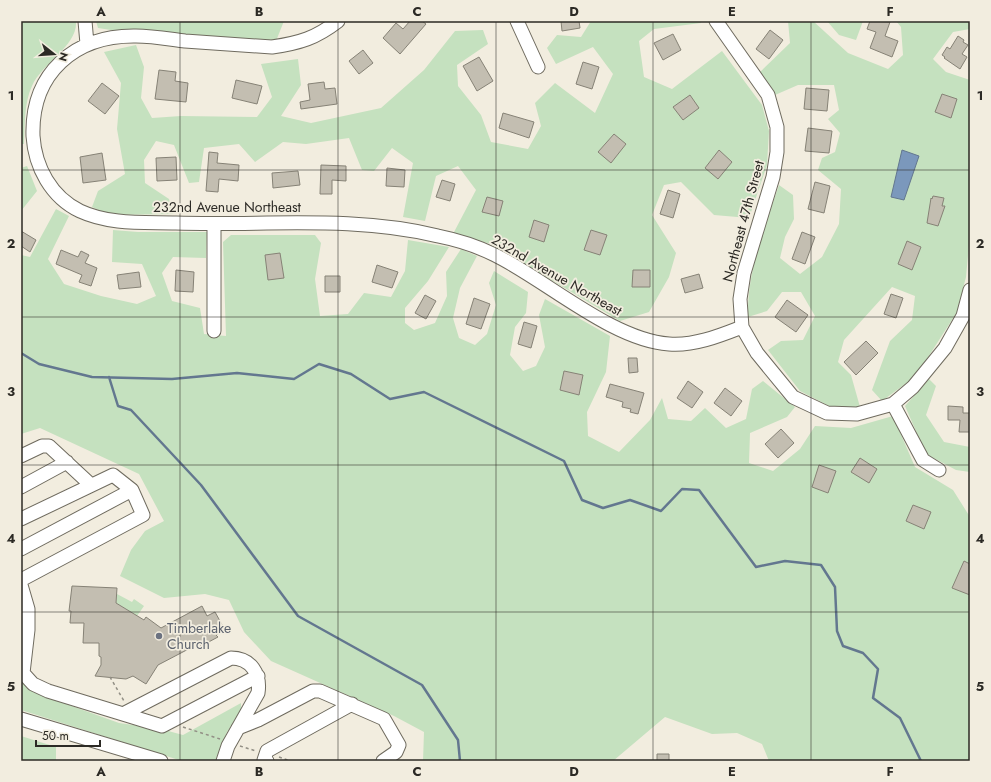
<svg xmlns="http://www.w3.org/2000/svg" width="991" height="782" viewBox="0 0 991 782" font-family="Jost,sans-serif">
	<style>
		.green { fill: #c5e1bf }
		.water { fill: #7b98bc; stroke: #63778f }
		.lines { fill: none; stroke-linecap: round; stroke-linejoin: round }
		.stream { stroke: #63778f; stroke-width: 2.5 }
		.building { fill: #c3beb1; stroke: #868276 }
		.minor-casing { stroke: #6f6b5f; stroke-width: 15 }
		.path { stroke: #928f85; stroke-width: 1.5; stroke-dasharray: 3 3; stroke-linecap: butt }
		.minor { stroke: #fff; stroke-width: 13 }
		.grid { fill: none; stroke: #2c2a25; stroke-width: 1; stroke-opacity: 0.55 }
		.worship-dot { fill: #6b7280; stroke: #f2eddf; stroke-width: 1.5 }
		.labels { text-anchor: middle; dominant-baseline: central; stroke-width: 3.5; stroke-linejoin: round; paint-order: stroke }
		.street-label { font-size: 14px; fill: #2c2a25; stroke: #f2eddf }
		.worship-label { font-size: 14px; fill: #5b616d; stroke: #f2eddf; text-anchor: start }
		.neatline { fill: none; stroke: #2c2a25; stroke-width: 1.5 }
		.grid-label { font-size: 13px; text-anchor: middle; font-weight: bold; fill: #2c2a25 }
	</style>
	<rect width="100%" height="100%" fill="#f2eddf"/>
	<path class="green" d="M21,21H76C78,46 42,63 32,86C24,103 25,125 24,144H21Z
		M96,21H284L276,41H246L111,30L98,28Z
		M591,21H700L701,23L654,29L639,41L644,77L672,89L722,51L762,105L769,131L767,165L749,218L714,215L681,182L664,185L652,215L676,253L669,277L649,312L620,321L491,244L453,234L476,190L458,166L436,176L425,221L403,217L413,163L392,148L374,171L362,170L349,138L306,144L283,142L255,162L239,144L204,148L199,182L189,183L174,145L156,141L144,160L145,183L169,199L173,214L110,215L92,207L98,191L125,174L117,129L121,83L104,52L136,45L144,67L141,98L152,118L181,116L257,117L272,97L261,64L298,59L301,85L281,116L311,123L381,108L424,70L455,31L483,30L488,44L457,65L458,86L481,115L491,142L528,149L541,126L535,103L555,83L595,113L613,74L593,47L556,64L547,48L557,35L581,37Z
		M788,21H813L848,53L888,69L903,55L901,27L896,21H970V29L953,32L933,59L946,72L970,80L969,245L966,277L957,312L916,376L882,401L872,390L890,341L912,320L915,296L892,287L844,340L838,362L851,375L860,407H831L800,391L768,350L781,341L803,340L815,316L801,292H782L767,311L748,317C747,271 764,229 779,185L793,195L794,219L785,237L780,258L800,274L822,257L839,224L841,189L818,170L822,158L835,152L840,133L828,119L839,110L834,85H798L775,95L760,72L790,43Z
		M827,21H863L856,40L839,35Z
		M27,166L37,191L21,211V168Z
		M56,209L69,216L48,259L64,284L101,296L137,304L156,296L142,264L112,262L113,230L138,232H207L206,258L173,257L162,273L172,301L200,308L204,334L226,336L223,242L231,235H315L321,243L315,279L320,316L348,314L364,293L391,297L405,271L408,240L449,247L428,281L405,308V323L414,330L435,323L447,296L446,272L461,249L477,256L460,288L453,318L459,338L475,345L487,334L496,305L489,283L494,271L528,292L526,313L515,327L510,355L523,371L536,366L545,347L539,315L545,299L610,336L606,372L587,412L588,436L619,452L650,420L662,398L668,419L691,421L705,408L726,428L746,419L752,389L763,381L795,407L787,417L750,433L749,463L773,471L800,449L815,426L851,428L893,416L915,467L953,490L970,517V761H769L762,744L737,733L712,734L665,717L613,761H423L424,732L394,716L271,661L244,632L229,600L205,594L164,598L120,576L131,550L145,531L164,521L139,474L40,428L21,434V255L30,257Z
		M929,379L936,386L926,415L944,442L970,447V472L956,470L926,454L905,406Z
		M117,594L132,602L134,599L144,606L137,616L116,603Z
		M21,680L33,692L119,723L161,729L183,735L241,703V711L227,732L215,761H182L21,710Z
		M21,736L56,747V761H21Z"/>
	<path class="water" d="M902,150L919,156L904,200L891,197Z"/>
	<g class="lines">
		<path class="stream" d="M21,353L39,364L92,377L172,379L237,373L294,379L319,364L351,374L390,399L424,392L564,461L582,500L603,508L630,500L661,511L682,489L699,490L756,567L785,561L821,565L835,587L837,631L843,646L863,653L878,669L873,698L900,718L921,761
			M109,377L118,406L131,410L201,485L298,616L422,685L458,740L460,761"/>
	</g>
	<path class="building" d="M410,21H422L426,24L400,54L383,38L396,23L403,29Z
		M561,21H579L580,28L562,31Z
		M870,21L890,22L885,36L898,41L892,57L870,48L876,32L867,29Z
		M770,30L783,40L769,59L756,49Z
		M673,34L681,50L663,60L654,43Z
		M958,36L964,40L963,42L968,45L962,54L967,57L960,69L944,58L945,57L942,55L947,47L950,49Z
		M363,50L373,63L359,74L349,61Z
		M479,57L493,81L477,91L463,66Z
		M583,62L599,67L592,89L576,84Z
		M159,70L176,72L175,81L188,83L186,102L155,99Z
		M236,80L262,86L257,104L232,98Z
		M324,82L325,89L335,88L337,104L301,109L300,102L310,100L308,84Z
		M102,83L119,96L105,114L88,101Z
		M806,88L829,90L827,111L804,109Z
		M942,94L957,99L951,118L935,112Z
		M690,95L699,108L683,120L673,107Z
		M503,113L534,122L529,138L499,128Z
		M808,128L832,131L829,153L805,151Z
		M614,134L626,144L611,163L598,152Z
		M719,150L732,162L718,179L705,168Z
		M209,152L218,153L217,163L239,165L238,181L219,179L218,192L206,191Z
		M102,153L106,180L83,183L80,157Z
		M176,157L177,180L157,181L156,158Z
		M321,165L346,166V181L332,180V194H320Z
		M387,168L405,170L404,187L386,186Z
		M298,171L300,185L273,188L272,173Z
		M442,180L455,184L450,201L436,197Z
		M815,182L830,186L824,213L808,209Z
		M668,190L680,194L673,218L660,214Z
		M933,196L944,198L942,206H945L938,226L927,223L931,198L932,199Z
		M487,197L503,201L499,216L482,212Z
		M534,220L549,225L544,242L529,237Z
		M591,230L607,235L600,255L584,250Z
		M21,231L36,240L30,252L21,246Z
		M802,232L815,237L805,264L792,259Z
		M907,241L921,247L912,270L898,264Z
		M61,250L78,257L81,251L89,255L85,263L97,268L91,286L79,282L82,275L56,264Z
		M280,253L284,278L268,280L265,255Z
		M377,265L398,272L392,288L372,282Z
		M176,270L194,272L193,292L175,291Z
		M633,270H650V287H632Z
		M139,272L141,287L119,289L117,275Z
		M699,274L703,288L685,293L681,279Z
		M325,276H340V292H325Z
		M891,294L903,298L896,318L884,314Z
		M425,295L436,301L426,319L415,313Z
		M474,298L490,304L481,329L466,324Z
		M787,300L808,315L796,332L775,317Z
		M524,322L537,326L531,348L518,344Z
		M866,341L878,353L856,375L844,362Z
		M628,358H637L638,372L629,373Z
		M564,371L583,375L579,395L560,390Z
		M688,381L703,392L692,408L677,398Z
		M610,384L644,393L638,414L630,412L631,409L622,407L623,402L606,397Z
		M725,388L742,401L731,416L714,403Z
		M948,406L963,407V413H970V432H959L960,420H948Z
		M781,429L794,443L778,458L765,444Z
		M860,458L877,469L869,483L851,472Z
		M819,465L836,471L828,493L812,487Z
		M913,505L931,512L924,529L906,521Z
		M964,561L970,564V595L952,588Z
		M72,586L117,588L116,603L144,620L146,617L161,628L202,606L207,616L215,612L225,630L216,635L218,637L201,646L200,643L158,665L146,684L133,676L126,679L95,676L101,665V657L99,656V643H83L84,623H70L71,611H69Z
		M657,754H669V761H657Z"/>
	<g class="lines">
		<defs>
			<path id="minor" d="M85,21L87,44
				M338,21C316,38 300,43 272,47C243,45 214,43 185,41C169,39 152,36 136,36C75,35 31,73 33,136C35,167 51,197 80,211C110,225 144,222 176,223C263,226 353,215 438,236C458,240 477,246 495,255C546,280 612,340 669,344C694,346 719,336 742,327
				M517,21L538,67
				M716,21L768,95L777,127V152L773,177L744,273L740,299L742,327L757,353L793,397L827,413L857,414L893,404L913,387L945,348L963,316L970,290
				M214,224V331
				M893,404L923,460L939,470
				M21,456L42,446H49L91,485
				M21,487L67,462
				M21,519L113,475L132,490
				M21,549L132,490L143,515L21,580
				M21,585L28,609V630L23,673L33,684L48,691L123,714L231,658C251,658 261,674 258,693L228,746L223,761
				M123,714L162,726L258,676
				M21,719L161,761
				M238,728L258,720L313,691H320L384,719L399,745L396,752L383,761
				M267,761L264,760L267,751L352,704"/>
		</defs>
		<use href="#minor" class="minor-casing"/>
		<path class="path" d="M110,677L124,701
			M183,727L220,739
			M240,746L256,751
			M279,757L290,761"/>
		<use href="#minor" class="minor"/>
	</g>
	<path class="grid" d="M180,21V761M338,21V761M496,21V761M653,21V761M811,21V761M21,170H970M21,317H970M21,465H970M21,612H970"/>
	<circle class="worship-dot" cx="159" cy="636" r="4"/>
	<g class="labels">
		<g class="street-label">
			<text x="227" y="207">232nd Avenue Northeast</text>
			<text transform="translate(743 221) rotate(-75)">Northeast 47th Street</text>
			<text transform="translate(557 275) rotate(30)">232nd Avenue Northeast</text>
		</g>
		<g class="worship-label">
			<text x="167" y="628">Timberlake<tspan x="167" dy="16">Church</tspan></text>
		</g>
	</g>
	<rect width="991" height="782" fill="none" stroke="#f2eddf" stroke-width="44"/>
	<g transform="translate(54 54) rotate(107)" stroke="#f2eddf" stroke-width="3" paint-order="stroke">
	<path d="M0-3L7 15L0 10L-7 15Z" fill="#2c2a25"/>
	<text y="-6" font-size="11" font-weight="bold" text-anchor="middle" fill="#2c2a25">N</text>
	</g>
	<path d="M36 740v6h64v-6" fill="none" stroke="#2c2a25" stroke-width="2"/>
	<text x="42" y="740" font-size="12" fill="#2c2a25" stroke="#f2eddf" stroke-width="3" paint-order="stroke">50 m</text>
	<rect x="22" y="22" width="947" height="738" class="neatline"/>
	<g class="grid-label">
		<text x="101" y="16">A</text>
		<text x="259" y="16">B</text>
		<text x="417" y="16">C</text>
		<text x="574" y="16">D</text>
		<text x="732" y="16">E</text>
		<text x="890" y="16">F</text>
		<text x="11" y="100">1</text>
		<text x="980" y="100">1</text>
		<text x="11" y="248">2</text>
		<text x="980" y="248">2</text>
		<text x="11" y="396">3</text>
		<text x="980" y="396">3</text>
		<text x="11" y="543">4</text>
		<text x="980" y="543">4</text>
		<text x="11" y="691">5</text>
		<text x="980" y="691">5</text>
		<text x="101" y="776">A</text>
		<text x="259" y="776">B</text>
		<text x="417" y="776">C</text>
		<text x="574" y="776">D</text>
		<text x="732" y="776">E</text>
		<text x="890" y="776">F</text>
	</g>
</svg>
